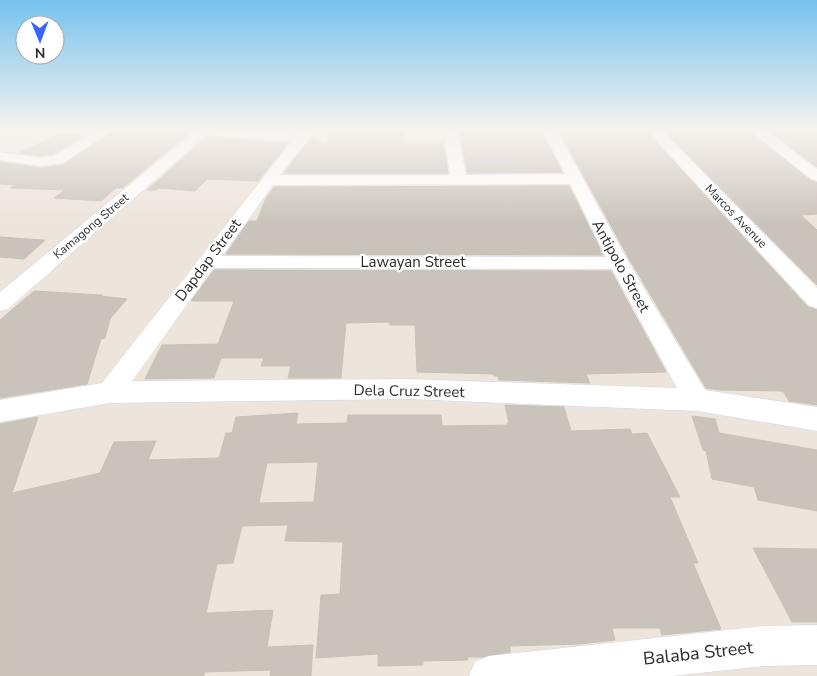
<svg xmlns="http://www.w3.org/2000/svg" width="817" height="676" viewBox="0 0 817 676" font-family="'Nunito Sans',sans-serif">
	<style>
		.building { fill: #c9c3bb; stroke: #c9c1b6; fill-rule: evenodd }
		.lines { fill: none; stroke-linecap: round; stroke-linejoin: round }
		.minor-casing { stroke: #d1d6e4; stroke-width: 1 }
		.minor { fill: #fff; fill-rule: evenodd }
		.labels { text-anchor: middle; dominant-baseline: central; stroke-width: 4.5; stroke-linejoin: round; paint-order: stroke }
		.far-street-label { font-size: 12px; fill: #2b2b2b; stroke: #fff }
		.street-label { font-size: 15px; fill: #2b2b2b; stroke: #fff }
		.near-street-label { font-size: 18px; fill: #2b2b2b; stroke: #fff }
	</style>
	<rect width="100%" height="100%" fill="#ede5dc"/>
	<path class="building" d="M117,129H194L122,188H116L101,201L54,198L65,190L10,188L15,185L0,184V162L40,168L63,165Z
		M330,129H404L403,144H443L448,173H284L312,137L326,145Z
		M459,129H540L562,172L468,173Z
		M558,129H647L663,150L808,307L817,310V405L789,401L783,391L720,390L706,388L631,262Z
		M665,129H746L810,180L817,183V214L801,215L817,230V285L675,142Z
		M767,129H817V167Z
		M62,133L84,136L53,154L40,156L19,153Z
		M207,137L288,143L258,181L207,179L195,191L158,188L156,190H147Z
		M569,186L603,255L226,254L249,221H257L266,198L274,187Z
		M0,237L43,240H45L24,259L0,257Z
		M214,270L611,271L666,372L586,374L590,383L499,380L498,376H494V374L417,372L415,325H390V322L346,323L341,378H288L291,366H261L264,358H221L214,378L145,379L162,345L218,344L234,301H191Z
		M34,291L102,295L101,296L127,299L110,319L105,338L101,339L87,384L0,398V320Z
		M505,405L564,407L571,431L630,429L632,434L647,433L680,497H670L698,563H693L721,629L662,635L660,628H612L615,640L579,644L510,646V652L483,657H467L468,660L423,661V665L378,666V654L316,658L321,595L340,594L343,542L285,541L288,525L242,526L233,563L217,564L206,613L273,610L267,647L313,645L311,676H270L271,670L204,672V676H0V424L38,417L12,493L100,473L114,442L156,441L148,460L219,458L226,433H232L236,417L298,413L296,424L347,423L348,415H441L442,426L508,425L507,423H509ZM318,462L314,502L259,503L267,463Z
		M692,416L715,419L719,433L817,450V511L758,500L754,487L712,479L706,451L703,450Z
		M753,548L817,549V622H792Z"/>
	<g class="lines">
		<defs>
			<path id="minor" d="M99,129H115L63,163L40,166L0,160V152L40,158L54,156Z
				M197,129H232L298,134L302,129H316L280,175H450L443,129H457L466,175L565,174L542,129H556L629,263L705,390L817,407V431L697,411L409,399L110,403L0,422V400L102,383L292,141L206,135L8,309L0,311V292ZM570,184L606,257L222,256L273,185ZM213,268L612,269L677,388L409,379L132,381Z
				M649,129H663L674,143L817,288V308L809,306L664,149Z
				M748,129H764L817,169V181L811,179Z
				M817,625V665L765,666L672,676H469L475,662L489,656L765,626Z"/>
		</defs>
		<use href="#minor" class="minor-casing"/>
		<use href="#minor" class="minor"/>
	</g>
	<linearGradient id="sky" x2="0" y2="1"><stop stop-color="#76c2ed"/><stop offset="0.58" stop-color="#f7f3ef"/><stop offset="1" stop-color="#f7f3ef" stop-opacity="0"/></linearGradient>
	<rect width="817" height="224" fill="url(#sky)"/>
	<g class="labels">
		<g class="far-street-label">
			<text transform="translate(736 216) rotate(46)">Marcos Avenue</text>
			<text transform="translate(91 226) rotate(-40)">Kamagong Street</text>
		</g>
		<g class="street-label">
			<text transform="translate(208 260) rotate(-53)">Dapdap Street</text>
			<text x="413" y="262">Lawayan Street</text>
			<text transform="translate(621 266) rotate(61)">Antipolo Street</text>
			<text transform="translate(409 391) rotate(1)">Dela Cruz Street</text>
		</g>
		<g class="near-street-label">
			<text transform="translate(698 653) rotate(-6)">Balaba Street</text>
		</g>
	</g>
	<g transform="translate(40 40) rotate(179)"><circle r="24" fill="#ffffff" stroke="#aaaaaa"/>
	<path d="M0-4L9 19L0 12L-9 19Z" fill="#3767ff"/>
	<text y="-8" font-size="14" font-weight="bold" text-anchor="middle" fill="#2b2b2b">N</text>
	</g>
</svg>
